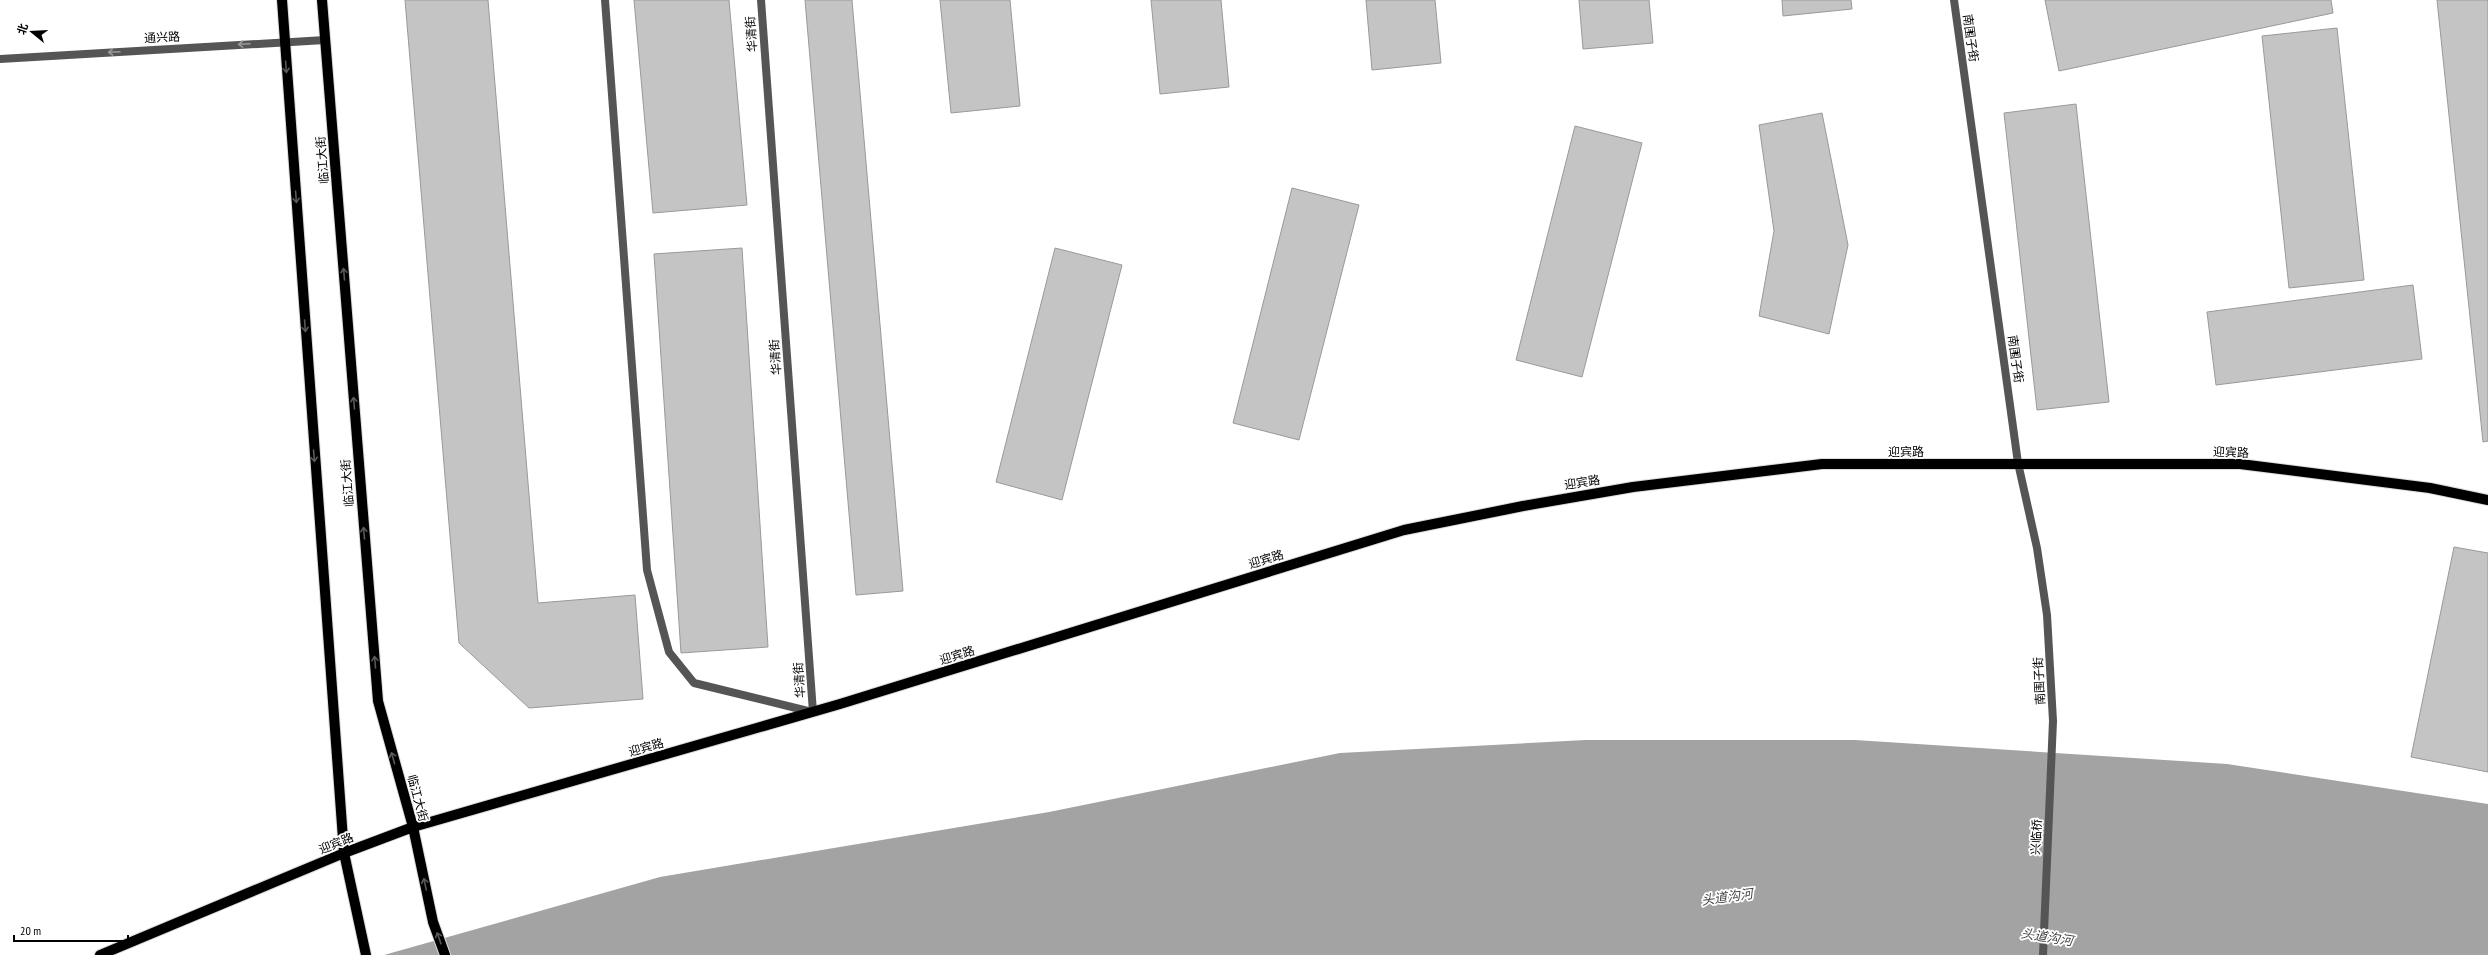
<svg xmlns="http://www.w3.org/2000/svg" width="2488" height="955" viewBox="0 0 2488 955" font-family="'PT Sans Narrow','Noto Sans SC',sans-serif">
	<style>
		.water { fill: #a3a3a3 }
		.building { fill: #c4c4c4; stroke: #999 }
		.lines { fill: none; stroke-linecap: round; stroke-linejoin: round }
		.primary-casing { stroke: #dbdbdb; stroke-width: 12 }
		.service { stroke: #555; stroke-width: 8 }
		.minor { stroke: #555; stroke-width: 8 }
		.tertiary { stroke: #555; stroke-width: 8 }
		.primary { stroke: #000; stroke-width: 10 }
		.oneway { stroke: #999 }
		.oneway2 { stroke: #595959 }
		.labels { text-anchor: middle; dominant-baseline: central; stroke-width: 3.5; stroke-linejoin: round; paint-order: stroke }
		.street-label { font-size: 12px; fill: #000; stroke: #fff }
		.water-label { font-size: 13px; font-style: italic; fill: #444; stroke: #fff }
	</style>
	<rect width="100%" height="100%" fill="#fff"/>
	<path class="water" d="M1585,740H1855L2227,764L2488,804V955H384L660,877L1049,812L1340,753Z"/>
	<path class="building" d="M405,0H488L538,603L635,595L643,699L529,708L459,643Z
		M634,0H729L747,205L653,213Z
		M805,0H852L903,591L856,595Z
		M940,0H1010L1020,106L951,113Z
		M1151,0H1221L1229,87L1160,94Z
		M1366,0H1435L1441,63L1372,70Z
		M1579,0H1649L1653,43L1583,49Z
		M1782,0H1851L1852,9L1783,16Z
		M2045,0H2331L2333,13L2059,71Z
		M2437,0H2488V441L2483,442Z
		M2337,28L2364,280L2289,288L2262,36Z
		M2076,104L2109,402L2037,410L2004,113Z
		M1822,113L1848,245L1829,334L1759,316L1774,231L1759,125Z
		M1575,126L1642,143L1582,377L1516,360Z
		M1292,188L1359,205L1299,440L1233,423Z
		M742,248L768,647L681,653L654,254Z
		M1055,248L1122,265L1062,500L996,482Z
		M2413,285L2422,359L2216,385L2207,312Z
		M2454,547L2488,553V772L2411,757Z"/>
	<g class="lines">
		<defs>
			<path id="primary" d="M282,0L344,853L366,955
				M322,0L378,701L413,827L433,922L445,955
				M100,955L344,853L413,827L840,704L1404,530L1523,506L1633,487L1822,464H2240L2430,488L2488,500"/>
		</defs>
		<use href="#primary" class="primary-casing"/>
		<path class="service" d="M605,0L647,570L669,652L694,683L812,712"/>
		<path class="minor" d="M761,0L813,712
			M0,59L325,40"/>
		<path class="tertiary" d="M1954,0L2018,463L2037,548L2047,615L2053,721L2043,955"/>
		<use href="#primary" class="primary"/>
	</g>
	<defs><path id="oneway-shaft" d="M-6 0H5M1.5-3L5.5 0L1.5 3" fill="none" stroke-width="1.6" stroke-linecap="round" stroke-linejoin="round"/></defs>
	<g class="oneway">
		<use href="#oneway-shaft" transform="translate(244 44) rotate(177)"/>
		<use href="#oneway-shaft" transform="translate(114 52) rotate(177)"/>
	</g>
	<g class="oneway2">
		<use href="#oneway-shaft" transform="translate(286 67) rotate(86)"/>
		<use href="#oneway-shaft" transform="translate(296 197) rotate(86)"/>
		<use href="#oneway-shaft" transform="translate(344 274) rotate(-95)"/>
		<use href="#oneway-shaft" transform="translate(305 326) rotate(86)"/>
		<use href="#oneway-shaft" transform="translate(354 403) rotate(-95)"/>
		<use href="#oneway-shaft" transform="translate(314 456) rotate(86)"/>
		<use href="#oneway-shaft" transform="translate(364 533) rotate(-95)"/>
		<use href="#oneway-shaft" transform="translate(375 662) rotate(-95)"/>
		<use href="#oneway-shaft" transform="translate(393 758) rotate(-106)"/>
		<use href="#oneway-shaft" transform="translate(425 884) rotate(-102)"/>
		<use href="#oneway-shaft" transform="translate(439 938) rotate(-109)"/>
	</g>
	<g class="labels">
		<g class="street-label">
			<text transform="translate(751 34) rotate(-94)">华清街</text>
			<text transform="translate(162 37) rotate(-3)">通兴路</text>
			<text transform="translate(1971 38) rotate(82)">南围子街</text>
			<text transform="translate(322 160) rotate(-95)">临江大街</text>
			<text transform="translate(775 357) rotate(-94)">华清街</text>
			<text transform="translate(2016 359) rotate(82)">南围子街</text>
			<text x="1906" y="451">迎宾路</text>
			<text transform="translate(2231 452) rotate(2)">迎宾路</text>
			<text transform="translate(1582 482) rotate(-9)">迎宾路</text>
			<text transform="translate(347 483) rotate(-95)">临江大街</text>
			<text transform="translate(1266 559) rotate(-17)">迎宾路</text>
			<text transform="translate(957 655) rotate(-17)">迎宾路</text>
			<text transform="translate(799 680) rotate(-94)">华清街</text>
			<text transform="translate(2039 681) rotate(-93)">南围子街</text>
			<text transform="translate(646 747) rotate(-16)">迎宾路</text>
			<text transform="translate(418 798) rotate(75)">临江大街</text>
			<text transform="translate(2036 837) rotate(-87)">兴临桥</text>
			<text transform="translate(336 843) rotate(-22)">迎宾路</text>
		</g>
		<g class="water-label">
			<text transform="translate(1727 897) rotate(-8)">头道沟河</text>
			<text transform="translate(2047 937) rotate(9)">头道沟河</text>
		</g>
	</g>
	<g transform="translate(32 32) rotate(288)" stroke="#ffffff" stroke-width="3" paint-order="stroke">
	<path d="M0-3L7 15L0 10L-7 15Z" fill="#000000"/>
	<text y="-6" font-size="11" font-weight="bold" text-anchor="middle" fill="#000000">北</text>
	</g>
	<path d="M14 935v6h114v-6" fill="none" stroke="#000000" stroke-width="2"/>
	<text x="20" y="935" font-size="12" fill="#000000" stroke="#ffffff" stroke-width="3" paint-order="stroke">20 m</text>
</svg>
